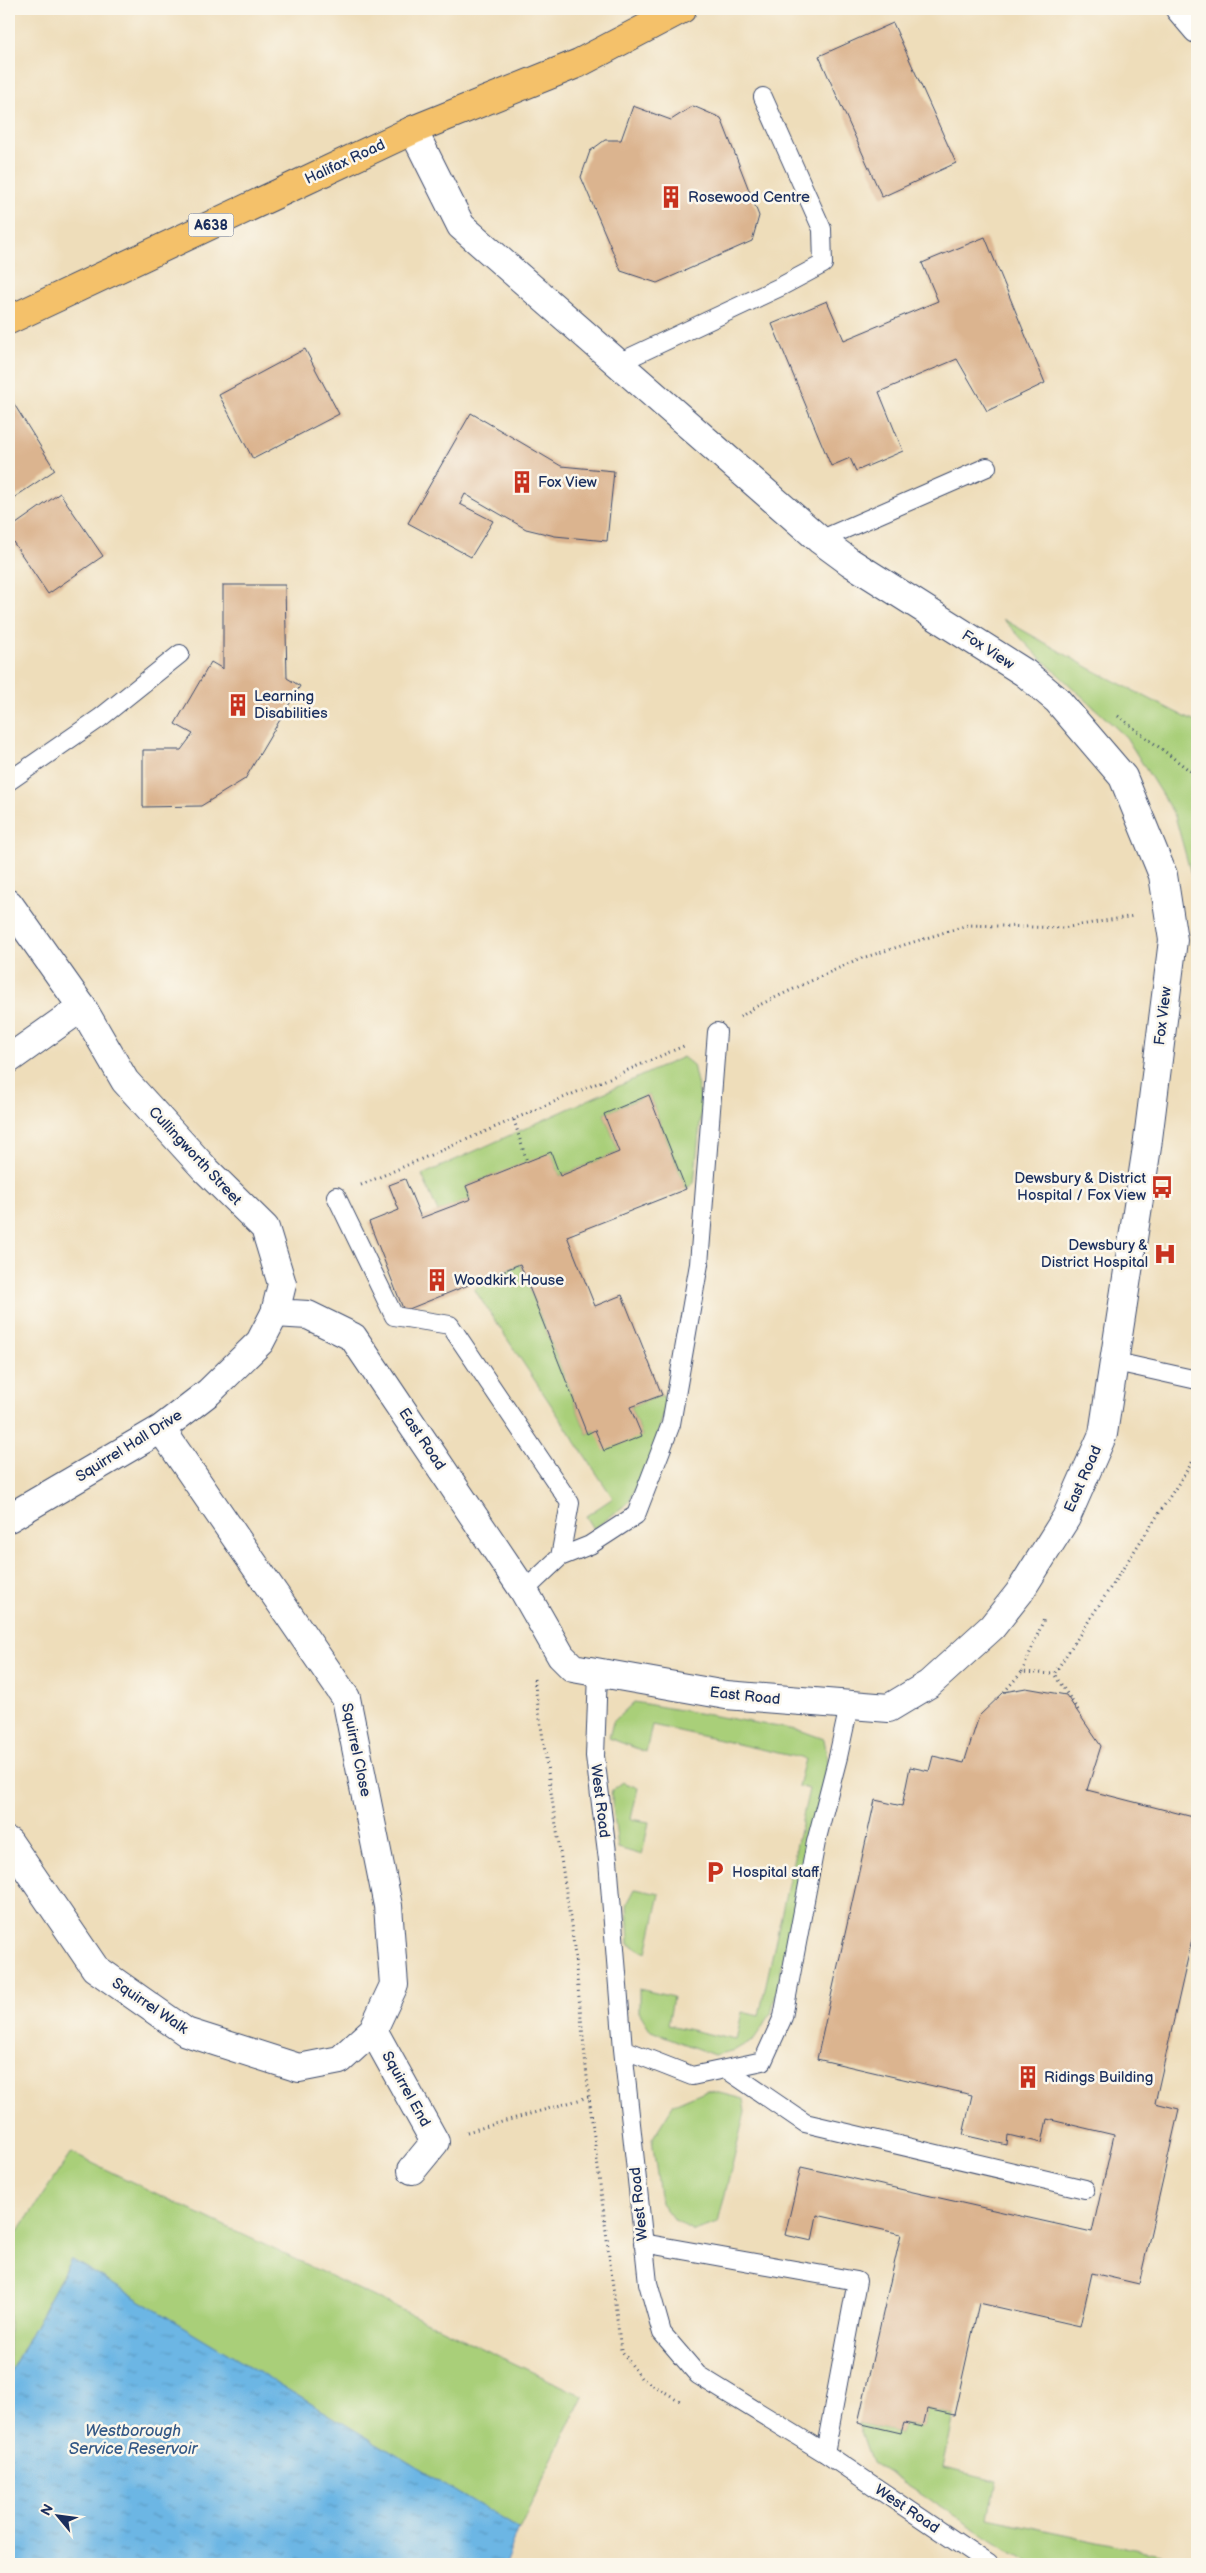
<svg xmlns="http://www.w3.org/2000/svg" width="1206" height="2573" viewBox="0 0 1206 2573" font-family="'Balsamiq Sans',sans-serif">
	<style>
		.grass { fill: #a9cf79; stroke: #627f6c }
		.water { fill: url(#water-ripples); stroke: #4472a1 }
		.building { fill: #dbb48f }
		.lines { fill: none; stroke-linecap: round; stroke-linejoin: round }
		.service-casing { stroke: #3b496c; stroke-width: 20 }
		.minor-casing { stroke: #3b496c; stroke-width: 30 }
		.tertiary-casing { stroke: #3b496c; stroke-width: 30 }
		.primary-casing { stroke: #3b496c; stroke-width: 30 }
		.path { stroke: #3b496c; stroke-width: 3; stroke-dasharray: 1 4; stroke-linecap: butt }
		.service { stroke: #fff; stroke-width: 18 }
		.minor { stroke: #fff; stroke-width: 28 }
		.tertiary { stroke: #fff; stroke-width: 28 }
		.primary { stroke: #f4c16a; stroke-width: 28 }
		.labels { text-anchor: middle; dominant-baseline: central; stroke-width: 5; stroke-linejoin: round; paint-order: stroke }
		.shield { fill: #fbf7ec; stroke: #5e6b89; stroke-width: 1 }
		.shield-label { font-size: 14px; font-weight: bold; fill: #1b2f5e }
		.street-label { font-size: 15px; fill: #1b2f5e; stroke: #fbf7ec }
		.poi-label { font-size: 15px; fill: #1b2f5e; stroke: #fbf7ec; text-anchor: start }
		.water-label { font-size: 16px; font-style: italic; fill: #335886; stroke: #fbf7ec }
	</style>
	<defs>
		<pattern id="water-ripples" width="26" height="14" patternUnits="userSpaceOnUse" patternTransform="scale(1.25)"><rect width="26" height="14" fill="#6cb6e4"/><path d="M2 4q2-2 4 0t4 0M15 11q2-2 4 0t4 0" fill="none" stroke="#5894bc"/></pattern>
	</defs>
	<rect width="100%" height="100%" fill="#fbf7ec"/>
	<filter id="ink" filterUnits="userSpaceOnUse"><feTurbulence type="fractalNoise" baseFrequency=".02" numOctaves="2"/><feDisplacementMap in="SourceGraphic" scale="10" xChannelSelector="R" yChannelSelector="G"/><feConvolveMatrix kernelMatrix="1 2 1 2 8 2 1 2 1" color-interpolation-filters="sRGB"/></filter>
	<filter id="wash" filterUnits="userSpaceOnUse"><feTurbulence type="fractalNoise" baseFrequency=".0096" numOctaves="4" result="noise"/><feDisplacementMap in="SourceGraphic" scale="20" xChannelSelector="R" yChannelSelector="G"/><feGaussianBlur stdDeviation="1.12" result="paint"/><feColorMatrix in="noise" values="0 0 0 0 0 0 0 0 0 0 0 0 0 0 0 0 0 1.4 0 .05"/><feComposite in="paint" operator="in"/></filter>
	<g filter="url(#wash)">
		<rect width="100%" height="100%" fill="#eeddba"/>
		<path class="grass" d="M1003,619L1091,669L1197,723V924L1192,878L1175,816L1126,737L1035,653Z
			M683,1057L693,1065L702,1105L694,1183L686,1189L649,1095L604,1114L619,1152L560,1176L551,1153L466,1186L471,1199L438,1212L422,1175Z
			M520,1264L587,1434L595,1430L642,1436L630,1407L662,1395L667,1401L653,1452L629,1502L594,1529L586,1516L613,1498L474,1289Z
			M634,1702L802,1731L824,1739L828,1761L771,2014L754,2039L735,2050L714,2055L651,2031L639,2012V1989L673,1997L668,2025L736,2040L742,2012L759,2016L809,1789L798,1786L805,1759L652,1725L646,1752L609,1738L613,1722Z
			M623,1782L638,1788L631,1819L649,1822L642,1855L618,1848L611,1791Z
			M635,1889L660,1894L647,1953L629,1944L627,1904Z
			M707,2090L743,2099L745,2112L718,2223L694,2231L674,2220L661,2203L652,2139L674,2104Z
			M71,2153L583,2396L519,2529L71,2259L9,2374V2245Z
			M927,2409L954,2415L943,2468L996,2480L988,2518L1197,2562V2564H1030L872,2463L858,2423L901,2433L904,2423L923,2427Z"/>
		<path class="water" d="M71,2259L519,2529L505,2564H9V2374Z"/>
		<g id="blocks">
			<path class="building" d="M893,23L956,163L882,197L819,56Z
				M633,106L671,120L693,106L721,118L759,216L752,241L657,283L621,271L581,177L590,151L605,140H621Z
				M985,237L1045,383L987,411L957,359L879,392L903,451L856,471L850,458L831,466L772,324L827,301L844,340L938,301L922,263Z
				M305,349L339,414L253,459L219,395Z
				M9,396L55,470L9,501Z
				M471,413L561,466L614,471L607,541L555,536L526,529L465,494L460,504L493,521L471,557L408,523Z
				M60,493L103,556L48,594L9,536V529Z
				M223,585H285L287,678L300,686L245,779L201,806L143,807V750H181L193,734L175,724L211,662L223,669Z
				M649,1095L686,1189L567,1236L595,1306L622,1295L662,1395L630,1407L642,1436L604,1451L595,1430L587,1434L520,1264L404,1311L369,1222L399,1210L389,1185L405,1179L421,1218L471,1199L466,1186L551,1152L560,1176L619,1152L604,1114Z
				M1026,1688L1066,1695L1101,1746L1087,1790L1197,1818V1918L1155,2103L1179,2109L1139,2284L1092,2273L1080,2326L979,2303L954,2415L927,2409L923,2427L904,2423L901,2433L858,2423L901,2234L817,2215L812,2241L785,2235L801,2167L1092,2232L1114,2135L1047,2119L1042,2143L1008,2135L1007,2145L963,2135L972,2095L817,2059L875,1800L902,1806L910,1767L929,1771L933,1756L964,1763L979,1716L1004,1692Z"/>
		</g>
	</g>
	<g filter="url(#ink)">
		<use href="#blocks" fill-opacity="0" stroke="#3b496c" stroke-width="1"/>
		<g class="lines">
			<defs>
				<path id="service" d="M616,364L780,287L823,264L822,229L763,97
					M820,540L987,467
					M9,781L100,718L180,654
					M336,1196L394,1316L450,1325L570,1503L560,1557
					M1116,1362L1197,1380
					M524,1591L560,1557L590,1545L636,1515L671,1424L699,1264L717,1032
					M598,1672L595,1756L608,1860L623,2049L648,2283L662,2333L698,2375L825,2453L989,2564
					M623,2049L692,2076L763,2061L783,2017L816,1842L838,1757L849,1706
					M726,2069L805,2123L1085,2189
					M643,2243L857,2281L825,2453"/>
				<path id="minor" d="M1180,9L1197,29
					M9,1059L82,1007
					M9,1518L161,1429L209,1392L260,1342L275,1313
					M9,1842L95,1968L186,2032L299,2068L340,2060L373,2030L394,1985L388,1906L346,1698L161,1429
					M373,2030L435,2142L412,2170"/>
				<path id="tertiary" d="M9,904L82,1007L125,1081L205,1169L265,1228L282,1284L275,1313L308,1315L353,1337L524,1591L561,1656L573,1668L726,1695L889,1708L929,1684L992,1627L1019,1593L1066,1518L1103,1434L1147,1147L1173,940L1163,875L1123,777L1057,700L1025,673L850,562L820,540L461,226L413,130"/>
				<path id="primary" d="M9,320L413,130L579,63L682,9"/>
			</defs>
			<use href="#service" class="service-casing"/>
			<use href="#minor" class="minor-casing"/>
			<use href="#tertiary" class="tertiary-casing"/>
			<use href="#primary" class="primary-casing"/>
			<path class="path" d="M1118,716L1197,776
				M740,1017L755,1007L856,960L968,925L1063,928L1134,916
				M514,1120L527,1162
				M361,1185L686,1045
				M1022,1672L1044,1619
				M534,1679L573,1938L589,2097L621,2350L641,2378L680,2401
				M1004,1692L1022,1672L1054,1674
				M1078,1710L1054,1674L1197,1455
				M467,2132L589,2097"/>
			<use href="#service" class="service"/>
			<use href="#minor" class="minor"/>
			<use href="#tertiary" class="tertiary"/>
			<use href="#primary" class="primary"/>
		</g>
	</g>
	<defs>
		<symbol id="building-bare" viewBox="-9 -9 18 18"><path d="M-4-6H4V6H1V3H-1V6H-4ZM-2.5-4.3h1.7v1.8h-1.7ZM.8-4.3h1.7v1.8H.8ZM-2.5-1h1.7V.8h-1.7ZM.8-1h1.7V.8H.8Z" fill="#c8321e" stroke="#fbf7ec" stroke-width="2.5" paint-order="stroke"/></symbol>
		<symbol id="bus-bare" viewBox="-9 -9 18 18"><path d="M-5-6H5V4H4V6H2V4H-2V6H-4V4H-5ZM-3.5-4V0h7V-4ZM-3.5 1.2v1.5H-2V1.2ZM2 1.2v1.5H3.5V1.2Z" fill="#c8321e" stroke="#fbf7ec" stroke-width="2.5" paint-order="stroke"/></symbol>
		<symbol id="hospital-bare" viewBox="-9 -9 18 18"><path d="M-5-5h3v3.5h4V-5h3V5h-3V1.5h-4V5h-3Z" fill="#c8321e" stroke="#fbf7ec" stroke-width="2.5" paint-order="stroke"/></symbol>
		<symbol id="parking-bare" viewBox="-9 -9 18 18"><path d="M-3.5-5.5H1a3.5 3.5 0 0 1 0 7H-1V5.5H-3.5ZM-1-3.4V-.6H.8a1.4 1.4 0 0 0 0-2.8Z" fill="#c8321e" stroke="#fbf7ec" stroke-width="2.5" paint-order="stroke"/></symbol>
	</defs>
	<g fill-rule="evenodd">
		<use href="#building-bare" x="655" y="181" width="32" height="32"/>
		<use href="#building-bare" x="506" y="466" width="32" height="32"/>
		<use href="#building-bare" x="222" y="689" width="32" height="32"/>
		<use href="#bus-bare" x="1146" y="1171" width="32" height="32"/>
		<use href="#hospital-bare" x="1149" y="1238" width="32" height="32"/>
		<use href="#building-bare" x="421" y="1264" width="32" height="32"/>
		<use href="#parking-bare" x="699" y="1856" width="32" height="32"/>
		<use href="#building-bare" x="1012" y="2061" width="32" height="32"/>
	</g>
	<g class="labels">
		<rect class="shield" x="188.5" y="213.5" width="45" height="23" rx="4"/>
		<g class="shield-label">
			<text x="211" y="225">A638</text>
		</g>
		<g class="street-label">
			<text transform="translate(345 162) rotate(-25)">Halifax Road</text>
			<text transform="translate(988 650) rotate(33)">Fox View</text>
			<text transform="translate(1163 1016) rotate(-83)">Fox View</text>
			<text transform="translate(195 1156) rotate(47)">Cullingworth Street</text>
			<text transform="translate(422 1439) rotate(56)">East Road</text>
			<text transform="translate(129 1446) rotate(-32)">Squirrel Hall Drive</text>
			<text transform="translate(1083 1479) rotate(-66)">East Road</text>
			<text transform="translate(745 1696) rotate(6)">East Road</text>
			<text transform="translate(356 1750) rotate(78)">Squirrel Close</text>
			<text transform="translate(600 1801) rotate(83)">West Road</text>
			<text transform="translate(150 2006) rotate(34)">Squirrel Walk</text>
			<text transform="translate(406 2089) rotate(61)">Squirrel End</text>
			<text transform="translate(639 2204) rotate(-96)">West Road</text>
			<text transform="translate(907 2509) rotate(34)">West Road</text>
		</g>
		<g class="poi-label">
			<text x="688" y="197">Rosewood Centre</text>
			<text x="538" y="482">Fox View</text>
			<text x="254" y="696">Learning<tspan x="254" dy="17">Disabilities</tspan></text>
			<text x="1146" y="1178" text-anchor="end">Dewsbury &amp; District<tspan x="1146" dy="17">Hospital / Fox View</tspan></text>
			<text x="1148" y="1245" text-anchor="end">Dewsbury &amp;<tspan x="1148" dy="17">District Hospital</tspan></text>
			<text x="454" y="1280">Woodkirk House</text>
			<text x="732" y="1872">Hospital staff</text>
			<text x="1044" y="2077">Ridings Building</text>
		</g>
		<g class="water-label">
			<text x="133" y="2431">Westborough<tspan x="133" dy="18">Service Reservoir</tspan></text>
		</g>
	</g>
	<rect width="1206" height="2573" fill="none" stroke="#fbf7ec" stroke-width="30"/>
	<g transform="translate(58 2516) rotate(299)" stroke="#fbf7ec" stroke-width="4" paint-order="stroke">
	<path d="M0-4L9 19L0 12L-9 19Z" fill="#1b2f5e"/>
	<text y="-8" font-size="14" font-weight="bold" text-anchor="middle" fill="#1b2f5e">N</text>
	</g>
</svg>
